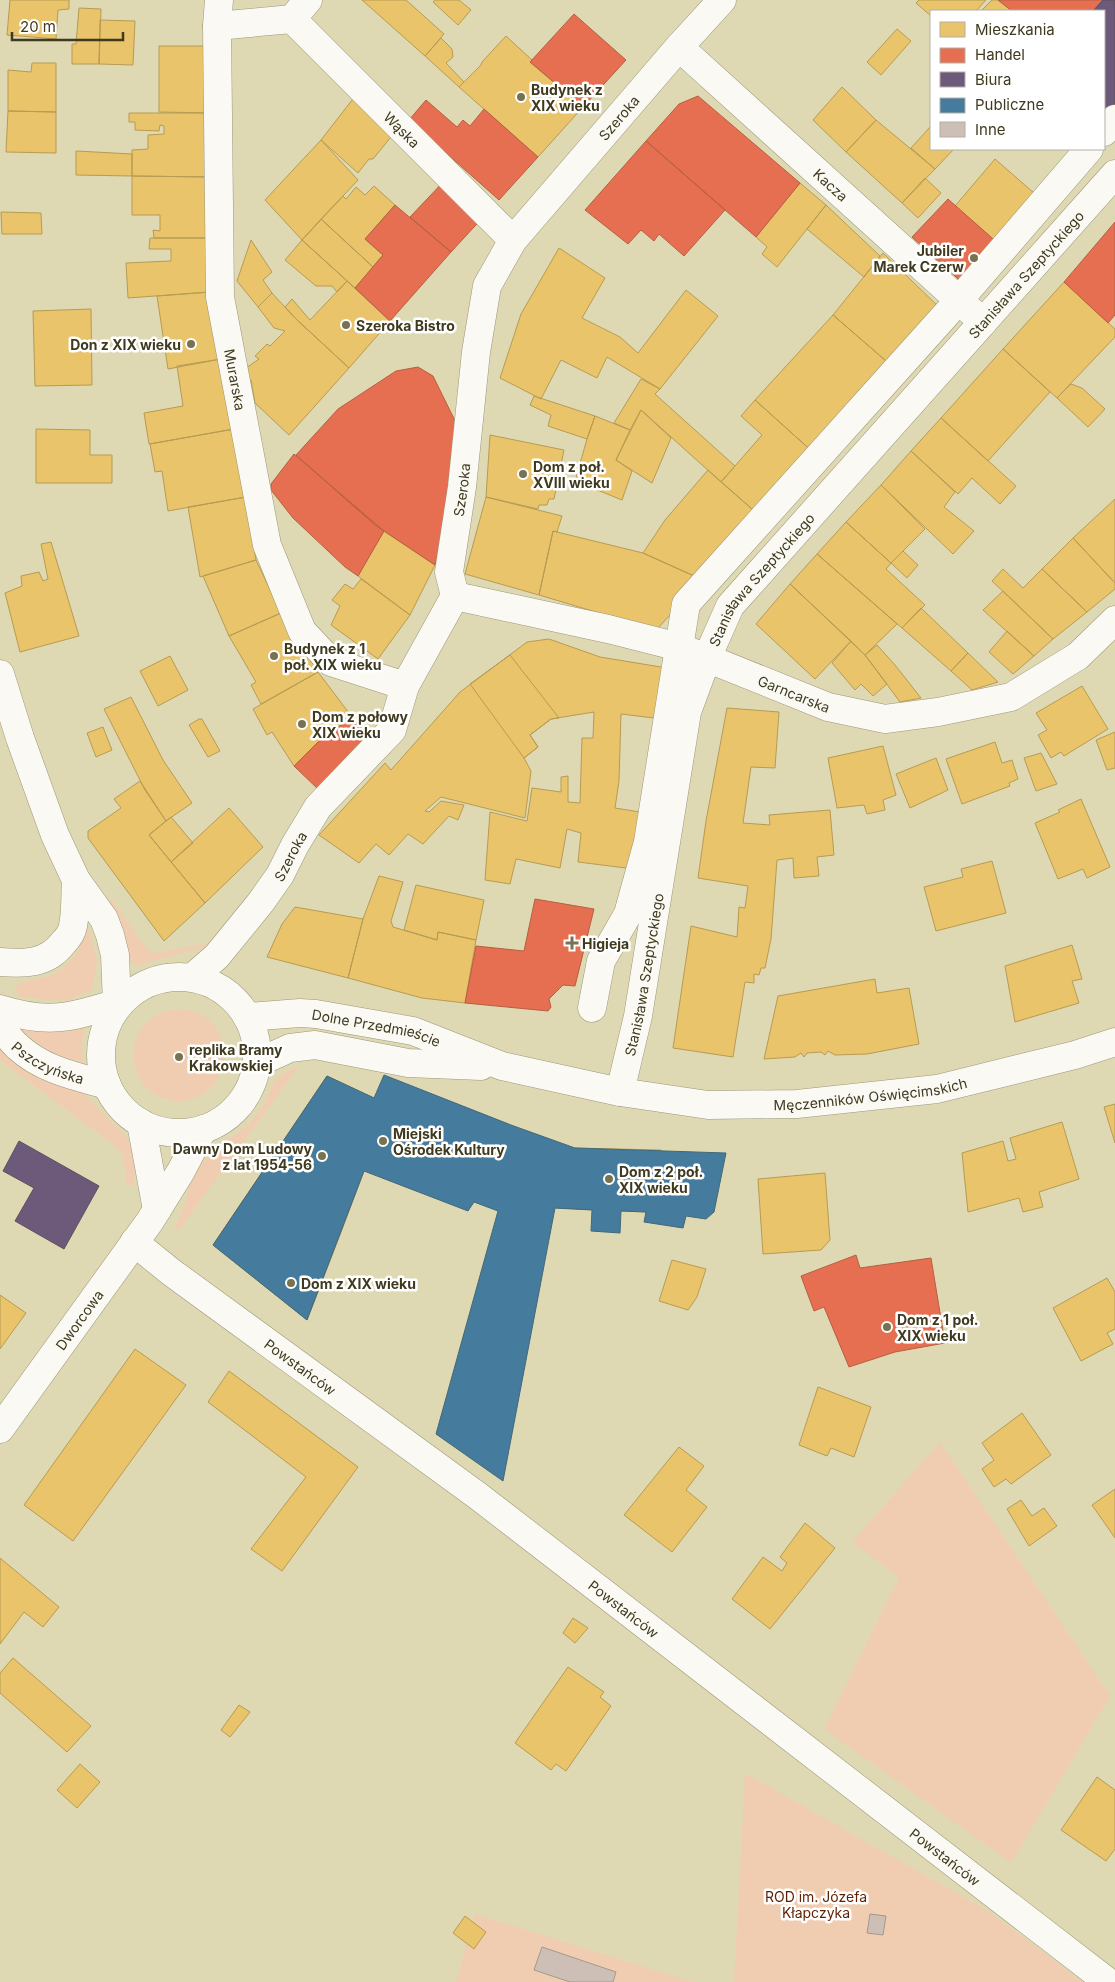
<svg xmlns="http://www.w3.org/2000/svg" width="1115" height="1982" viewBox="0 0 1115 1982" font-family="Inter,sans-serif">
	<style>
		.green { fill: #f0cdb1 }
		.homes { fill: #e9c46a; stroke: #b69b53 }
		.shops { fill: #e76f51; stroke: #b55f42 }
		.offices { fill: #6d597a; stroke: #5f505e }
		.public { fill: #457b9d; stroke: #436877 }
		.building { fill: #cdbfb5; stroke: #a5988e }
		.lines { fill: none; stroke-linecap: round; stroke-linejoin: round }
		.pedestrian-casing { stroke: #9b9678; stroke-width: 29 }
		.minor-casing { stroke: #9b9678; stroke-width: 29 }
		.tertiary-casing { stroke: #9b9678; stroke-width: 29 }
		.pedestrian { stroke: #faf9f4; stroke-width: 28 }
		.minor { stroke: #faf9f4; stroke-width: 28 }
		.tertiary { stroke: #faf9f4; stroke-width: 28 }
		.poi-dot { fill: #777252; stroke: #fff; stroke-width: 2 }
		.labels { text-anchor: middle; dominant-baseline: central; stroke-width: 5; stroke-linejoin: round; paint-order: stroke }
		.poi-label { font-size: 14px; font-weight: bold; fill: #3f3a1e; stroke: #fff; text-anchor: start }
		.street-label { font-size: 14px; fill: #3f3a1e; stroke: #fff }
		.park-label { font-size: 14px; fill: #611f02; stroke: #fff }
	</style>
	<rect width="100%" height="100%" fill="#dfd9b3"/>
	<path class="green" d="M112,900L146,948L154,953L205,944L206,947L138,965L131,962L127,957L122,929L109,901Z
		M86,927H89L97,962L92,990L65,1001L20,997L15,990C22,977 37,980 50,976C67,969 85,945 86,927Z
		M133 1055a46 46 0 1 1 92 0a46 46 0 1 1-92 0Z
		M85,1025L82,1043L83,1062L52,1054L21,1031L22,1029C44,1032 63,1030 85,1025Z
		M0,1049L35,1074L84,1094L126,1136L134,1153L135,1175L132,1187L127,1185L123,1155L116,1147L0,1060Z
		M299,1066L179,1230L175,1227L186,1202L189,1184L199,1165L219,1145L249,1125L263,1105L276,1079L287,1071Z
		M940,1442L1110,1696L1011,1863L824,1729L899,1577L852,1542Z
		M745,1773L985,1909L1083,1982H734Z
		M475,1914L693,1982H456Z"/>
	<path class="homes" d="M10,0H69V9L58,10L56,39L7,35Z
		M362,0H406L444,34L425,56Z
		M435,0H459L471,10L458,25L433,2Z
		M919,0H986L976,11H931V16L916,3Z
		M992,0H998L1012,11H981Z
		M79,8L101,9L99,64H72V44H76Z
		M100,20L135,21L133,65L99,64Z
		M897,29L911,41L881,75L867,62Z
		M506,36L532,60L530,62L583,107L538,157L459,87L481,65L482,62Z
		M441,38L452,49L453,57L446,63L464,82L459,87L425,56Z
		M159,46H213V113L159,112Z
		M32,63H56V112L8,111V70L31,72Z
		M842,87L876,120L846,152L813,120Z
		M356,95L395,132L373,159H369L358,173L321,140Z
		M8,111L56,112V153L6,152Z
		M129,113H213L211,177L132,176V150L148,149V135L164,134V126L160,125L159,131L135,130V122H129Z
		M876,120L935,169L902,203L846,152Z
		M931,126V149H954L935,169L911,148Z
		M321,140L358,180L302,240L265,200Z
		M76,151L132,154V176L76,175Z
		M995,159L1042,200L1001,246L955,206Z
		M132,176L211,177V238H154L153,230L160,231V215H132Z
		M925,178L941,193L918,218L902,203Z
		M800,183L826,205L777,267L762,254L767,247L756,237Z
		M374,186L395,205L365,239L383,255L373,267L321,219L343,196L346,199L356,187L365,195Z
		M826,205L880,256L864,277L807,229Z
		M1,212L41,213L42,234H2Z
		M321,219L373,267L355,288L302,240Z
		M150,238H211L210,292L128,298L126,263L171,261V249H149Z
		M251,240L272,272L263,280L272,293L258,307L237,281Z
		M302,240L347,281L337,292L332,286H316L285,260Z
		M559,248L605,278L582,318L620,337L638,353L686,290L718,316L660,389L607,357L597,378L561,360L541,399L500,378L521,314Z
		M883,253L943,311L893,367L833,315Z
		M347,281L392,323L386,330L384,328L349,368L296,319L285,307L292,299L310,320Z
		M1064,282L1115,329V337L1057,398L1003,349Z
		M210,292L221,359L168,369L157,296Z
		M272,293L296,319L349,368L289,435L255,403L251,380H248L246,368L259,359L255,356L267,344L270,346L285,331L274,328L258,307Z
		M91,309L92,385L35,386L33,311Z
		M833,315L893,367L815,454L755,400Z
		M1003,349L1050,392L988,461L941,418Z
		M221,359L234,429L149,444L144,413L183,406L177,366Z
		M641,379L660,389L655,394L735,466L721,482L641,410L630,430L614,423Z
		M1071,384L1082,388L1105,409L1088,427L1057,398Z
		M534,396L595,416L587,439L548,426L551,415L530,405Z
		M755,400L815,454L760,516L721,482L762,435L741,416Z
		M641,410L671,438L652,483L616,460Z
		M595,416L630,430L616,460L632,471L622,500L575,481L587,439Z
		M941,418L1016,486L1000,504L972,478L958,494L911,451Z
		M36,429L90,430V455H112V483H36Z
		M234,429L246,497L168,511L162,471L155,472L150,444Z
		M490,435L564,450L554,499H549L547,505H539L538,509L486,497Z
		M911,451L955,492L944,507L974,531L953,554L881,485Z
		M708,470L760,516L703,580L643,553L665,520Z
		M881,485L925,529L891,563L846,522Z
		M246,497L256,560L200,577L188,507Z
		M486,497L562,516L557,532L553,531L539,595L465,574Z
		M1115,499V583L1073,538Z
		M846,522L891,563L886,569L925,605L902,628L817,554Z
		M384,531L435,565L410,615L358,576Z
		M553,531L643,553L703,580L656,630L539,595Z
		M1073,538L1115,583V589L1087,612L1042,569Z
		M51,542L79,636L20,652L5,593L22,586L21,576L39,572L43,581L48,579L41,544Z
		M903,551L918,565L907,578L891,563Z
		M817,554L897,624L865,655L790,584Z
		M256,560L281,613L229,636L203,576Z
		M1003,569L1023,588L1042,569L1087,612L1053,639L992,581Z
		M361,579L410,615L378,659L331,625L340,606L332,600L345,584L353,589Z
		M790,584L851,641L815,679L756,624Z
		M1003,591L1053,639L1034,656L983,610Z
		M921,608L968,653L951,671L902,628Z
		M281,613L318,672L261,704L251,685L256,682L229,636Z
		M1007,631L1034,656L1013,674L989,652Z
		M549,639L600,657L667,668L662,719L621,714L619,781L615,808L646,813L634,869L578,862L581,833L567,829L560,868L516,859L510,884L485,880L490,812L527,821L532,788L561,792V777L568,776V802L580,803L582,738H593L594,712L551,719L530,735L538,747L524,758L531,771L525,818L441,797L425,811L429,812L441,801L464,805L458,820L449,816L423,844L408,834L389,855L376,844L359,863L319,835L385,763L391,770L460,692L527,642Z
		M851,641L865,655L887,684L873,696L861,684L855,690L832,663Z
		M877,645L895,665L921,698L900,702L865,655Z
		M968,653L998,682L972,690L951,671Z
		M510,655L559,718L551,719L530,735L538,747L524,758L470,684Z
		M170,656L188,690L158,706L140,671Z
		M318,672L352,717L318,742L294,766L272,732L267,735L253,709Z
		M1082,686L1108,729L1064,756L1061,752L1051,758L1038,735L1047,730L1036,713Z
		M131,697L163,760L192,803L166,821L145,790L104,709Z
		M727,708L779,712L775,768L751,767L743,823L770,825L769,815L830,810L834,855L817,857L819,876L794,878L793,858L777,860L771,939L765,968H761L759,975L754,974V983L745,982L733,1057L673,1048L691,926L737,937L739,907L745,908L748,886L698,878L706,821Z
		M199,719H202L220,751L208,757L189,725Z
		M103,727L112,750L96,757L87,733Z
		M1115,732V768L1107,770L1096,740Z
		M995,742L1002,763L1012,760L1018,779L1009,783L1010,786L962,804L946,759Z
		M883,746L896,795L883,800L885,810L867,814L864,805L837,808L828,758Z
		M1041,753L1057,784L1036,791L1024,758Z
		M936,758L948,790L910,808L896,774Z
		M140,781L166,821L149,835L205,903L164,941L88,838V831L121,808L114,799Z
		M1081,799L1110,867L1087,878L1083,869L1058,879L1035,823L1060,812L1058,810Z
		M229,808L263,847L205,903L171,862Z
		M171,817L193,843L171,862L149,835Z
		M992,861L1006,913L936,931L924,887L963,877L961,869Z
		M379,876L403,882L391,921L393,927L437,940L438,932L476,940L465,1003L422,998L348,978L363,919Z
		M416,885L484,900L476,940L438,932L437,940L404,930Z
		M295,907L363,919L348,978L267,957L282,924Z
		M1072,945L1082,979L1072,981L1079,1003L1015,1022L1005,966Z
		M875,979L877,993L909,988L919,1044L867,1054L835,1055L828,1051L825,1055L821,1052L807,1053L804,1057L801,1053L795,1057L764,1059L778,996Z
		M327,1076L374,1098L380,1142L364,1171L340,1235L261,1174Z
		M1115,1104V1143L1104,1107Z
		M1062,1122L1079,1179L1039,1192L1043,1207L1023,1212L1019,1198L968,1212L962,1153L1003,1141L1008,1161L1016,1159L1010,1138Z
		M575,1148L661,1150L646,1212L555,1208Z
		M825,1173L830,1240L821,1250L763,1254L758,1179Z
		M261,1174L340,1235L307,1320L213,1245Z
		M672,1260L706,1269L697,1297L688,1310L659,1301Z
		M1107,1278L1115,1292V1329L1107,1333L1113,1344L1081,1361L1053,1308Z
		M0,1295L26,1313L0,1349Z
		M135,1349L186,1385L73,1541L24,1505Z
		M229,1371L358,1467L282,1571L251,1549L306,1477L208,1402Z
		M818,1387L871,1407L854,1457L831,1448L827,1456L799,1445Z
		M1022,1413L1051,1455L1011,1484L1006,1479L994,1487L982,1469L994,1460L982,1443Z
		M679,1447L704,1466L686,1490L707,1507L672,1552L624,1515Z
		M1115,1489V1538L1092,1505Z
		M1021,1500L1032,1516L1044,1508L1057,1526L1029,1546L1007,1509Z
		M805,1523L835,1548L770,1629L732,1599L763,1557L782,1571L787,1563L780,1557Z
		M0,1558L59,1607L43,1627L24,1612L0,1644Z
		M573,1618L588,1628L575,1643L563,1633Z
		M13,1658L91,1726L67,1752L0,1693V1673Z
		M568,1667L604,1692L600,1697L611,1706L566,1771L556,1764L551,1770L515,1743Z
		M239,1705L250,1712L230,1737L221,1730Z
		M80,1764L100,1782L77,1808L57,1790Z
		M1097,1777L1115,1790V1849L1106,1861L1061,1830Z
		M465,1916L486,1932L474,1949L453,1933Z"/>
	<path class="shops" d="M998,0H1103L1093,11H1012Z
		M574,14L626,60L583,107L530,62Z
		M698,96L800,183L756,237L646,141L679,104Z
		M426,100L457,127L463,120L470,126L484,109L538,157L499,200L409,120Z
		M646,141L725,210L684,256L659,234L654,241L641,230L628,244L585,210Z
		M446,179L486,214L451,252L410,217Z
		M948,199L1001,246L966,286L912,237Z
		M395,205L451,252L390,321L355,288L383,255L365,239Z
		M1115,222V315L1108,323L1064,282Z
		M418,367L433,376L464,439L435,565L375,525L296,455L338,409L396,371Z
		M294,454L384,531L358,576L345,567L293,518L271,490V484Z
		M352,717L362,729L365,726L372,734L320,791L294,766L318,742Z
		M535,899L594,909L575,986L563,985L549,999L551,1007L548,1011L465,1003L476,946L524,951Z
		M856,1255L860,1268L931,1258L945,1343L895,1352L849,1367L824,1307L814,1311L801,1276Z"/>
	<path class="offices" d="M1103,0H1115V111L1104,123V11H1093Z
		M19,1141L99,1186L64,1249L15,1221L34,1188L3,1171Z"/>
	<path class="public" d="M384,1075L511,1125L575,1148L726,1153L714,1212L706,1219L686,1216L683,1228L644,1222L646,1212L621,1211L620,1233L591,1231L592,1210L555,1208L503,1481L436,1434L498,1211L474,1202L468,1211L364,1171L307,1320L213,1245L327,1076L374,1098Z"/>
	<path class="building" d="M870,1914L886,1916L883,1935L867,1933Z
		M542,1947L616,1972L613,1982H570L534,1970Z"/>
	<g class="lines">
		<defs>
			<path id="pedestrian" d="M1104,132L1115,119
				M592,1008L601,961L628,914L648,842L686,604L959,300L1089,149"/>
			<g id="minor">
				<path id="s1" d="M219,0L217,26L220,297L267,545L302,631L331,662L405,686"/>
				<path id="s2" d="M292,19L513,240"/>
				<path d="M217,26L292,19L308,0"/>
				<path id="s3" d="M679,47L983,322"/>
				<path id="s4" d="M455,596L608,629L679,647L828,707L885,719L938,712L1011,697L1078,656L1115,620"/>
				<path d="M0,674L20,738L55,835L76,880L104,919L110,935L115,955L117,1003"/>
				<path d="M0,962C25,964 47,964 63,943C67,939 72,932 73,926C76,912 75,895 76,880"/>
				<path id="s5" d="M193,977L217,956L261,902L280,875L295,845L318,807L392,730L405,686L455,596L449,572L462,487L476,352L487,286L513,240L679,47L722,0"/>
				<path id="s6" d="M620,1092L638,1016L687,712L707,658L730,606L1115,174"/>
				<path id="s7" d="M134,1242L171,1272L478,1496L1108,1982"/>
			</g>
			<g id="tertiary">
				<circle cx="179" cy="1055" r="78"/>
				<path d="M0,1009C48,1024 70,1018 117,1003"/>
				<path id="s8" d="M247,1017L300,1013L316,1014L413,1031L502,1066L620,1092L708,1105L797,1104L937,1089L1075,1055L1115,1042"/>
				<path id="s9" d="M0,1026C6,1033 11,1041 18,1047C43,1070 75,1076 107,1085"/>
				<path d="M257,1063L290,1048L315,1045L408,1063L481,1066"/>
				<path d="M141,1123L157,1210"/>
				<path id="s10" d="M0,1429L150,1221L181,1171L203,1129"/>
			</g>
		</defs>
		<use href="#pedestrian" class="pedestrian-casing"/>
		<use href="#minor" class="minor-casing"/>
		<use href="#tertiary" class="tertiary-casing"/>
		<use href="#pedestrian" class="pedestrian"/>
		<use href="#minor" class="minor"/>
		<use href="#tertiary" class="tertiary"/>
	</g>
	<g class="poi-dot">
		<circle cx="521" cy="97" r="5"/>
		<circle cx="974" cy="258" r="5"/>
		<circle cx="346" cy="325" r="5"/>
		<circle cx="191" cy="344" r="5"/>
		<circle cx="523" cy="474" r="5"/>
		<circle cx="274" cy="656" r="5"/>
		<circle cx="302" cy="724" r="5"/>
		<path d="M569.5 935.5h5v5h5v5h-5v5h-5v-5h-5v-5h5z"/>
		<circle cx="179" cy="1057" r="5"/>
		<circle cx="383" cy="1141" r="5"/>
		<circle cx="322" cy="1156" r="5"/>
		<circle cx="609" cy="1179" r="5"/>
		<circle cx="291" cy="1283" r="5"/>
		<circle cx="887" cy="1327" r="5"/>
	</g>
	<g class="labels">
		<g class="poi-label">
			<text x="531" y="89">Budynek z<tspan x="531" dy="16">XIX wieku</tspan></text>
			<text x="964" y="250" text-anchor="end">Jubiler<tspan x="964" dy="16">Marek Czerw</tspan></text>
			<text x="356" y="325">Szeroka Bistro</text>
			<text x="181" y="344" text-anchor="end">Don z XIX wieku</text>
			<text x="533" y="466">Dom z poł.<tspan x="533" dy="16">XVIII wieku</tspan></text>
			<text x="284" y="648">Budynek z 1<tspan x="284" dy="16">poł. XIX wieku</tspan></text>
			<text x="312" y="716">Dom z połowy<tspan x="312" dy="16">XIX wieku</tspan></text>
			<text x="582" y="943">Higieja</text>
			<text x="189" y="1049">replika Bramy<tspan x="189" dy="16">Krakowskiej</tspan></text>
			<text x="393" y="1133">Miejski<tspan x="393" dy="16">Ośrodek Kultury</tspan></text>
			<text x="312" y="1148" text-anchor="end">Dawny Dom Ludowy<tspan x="312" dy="16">z lat 1954-56</tspan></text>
			<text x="619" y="1171">Dom z 2 poł.<tspan x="619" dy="16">XIX wieku</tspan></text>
			<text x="301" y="1283">Dom z XIX wieku</text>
			<text x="897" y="1319">Dom z 1 poł.<tspan x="897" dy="16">XIX wieku</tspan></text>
		</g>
		<g class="street-label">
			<text stroke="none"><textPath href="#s5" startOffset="996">Szeroka</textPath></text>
			<text stroke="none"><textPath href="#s2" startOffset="156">Wąska</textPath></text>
			<text stroke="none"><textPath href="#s3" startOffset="205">Kacza</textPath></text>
			<text stroke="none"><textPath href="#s6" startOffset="945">Stanisława Szeptyckiego</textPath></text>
			<text stroke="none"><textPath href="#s1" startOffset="381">Murarska</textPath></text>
			<text stroke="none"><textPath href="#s5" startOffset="576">Szeroka</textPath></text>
			<text stroke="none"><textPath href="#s6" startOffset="540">Stanisława Szeptyckiego</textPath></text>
			<text stroke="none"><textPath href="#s4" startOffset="354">Garncarska</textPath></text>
			<text stroke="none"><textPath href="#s5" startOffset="156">Szeroka</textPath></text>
			<text stroke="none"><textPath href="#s6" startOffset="120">Stanisława Szeptyckiego</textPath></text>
			<text stroke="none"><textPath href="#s8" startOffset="131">Dolne Przedmieście</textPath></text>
			<text stroke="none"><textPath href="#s9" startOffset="62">Pszczyńska</textPath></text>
			<text stroke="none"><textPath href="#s8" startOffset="636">Męczenników Oświęcimskich</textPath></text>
			<text stroke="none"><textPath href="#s10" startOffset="135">Dworcowa</textPath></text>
			<text stroke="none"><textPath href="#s7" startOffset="208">Powstańców</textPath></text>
			<text stroke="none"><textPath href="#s7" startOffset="612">Powstańców</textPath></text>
			<text stroke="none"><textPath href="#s7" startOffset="1018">Powstańców</textPath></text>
		</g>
		<g class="park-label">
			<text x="816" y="1896">ROD im. Józefa<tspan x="816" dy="16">Kłapczyka</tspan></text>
		</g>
	</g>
	<rect x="930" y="10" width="175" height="140" fill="#ffffff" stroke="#b2b0a5"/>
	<rect x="940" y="22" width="25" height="15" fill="#e9c46a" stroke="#b2b0a5"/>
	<text x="975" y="35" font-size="15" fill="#3f3a1e">Mieszkania</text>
	<rect x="940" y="48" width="25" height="15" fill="#e76f51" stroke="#b2b0a5"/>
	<text x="975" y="60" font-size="15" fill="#3f3a1e">Handel</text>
	<rect x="940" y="72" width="25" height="15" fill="#6d597a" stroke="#b2b0a5"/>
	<text x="975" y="85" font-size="15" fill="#3f3a1e">Biura</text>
	<rect x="940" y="98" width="25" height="15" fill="#457b9d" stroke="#b2b0a5"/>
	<text x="975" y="110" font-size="15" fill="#3f3a1e">Publiczne</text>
	<rect x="940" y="122" width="25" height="15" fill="#cdbfb5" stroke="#b2b0a5"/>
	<text x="975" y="135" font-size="15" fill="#3f3a1e">Inne</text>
	<path d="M12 32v8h111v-8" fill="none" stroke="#3f3a1e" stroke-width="2.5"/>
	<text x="20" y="32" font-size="15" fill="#3f3a1e" stroke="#ffffff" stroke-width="4" paint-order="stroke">20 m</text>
</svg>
